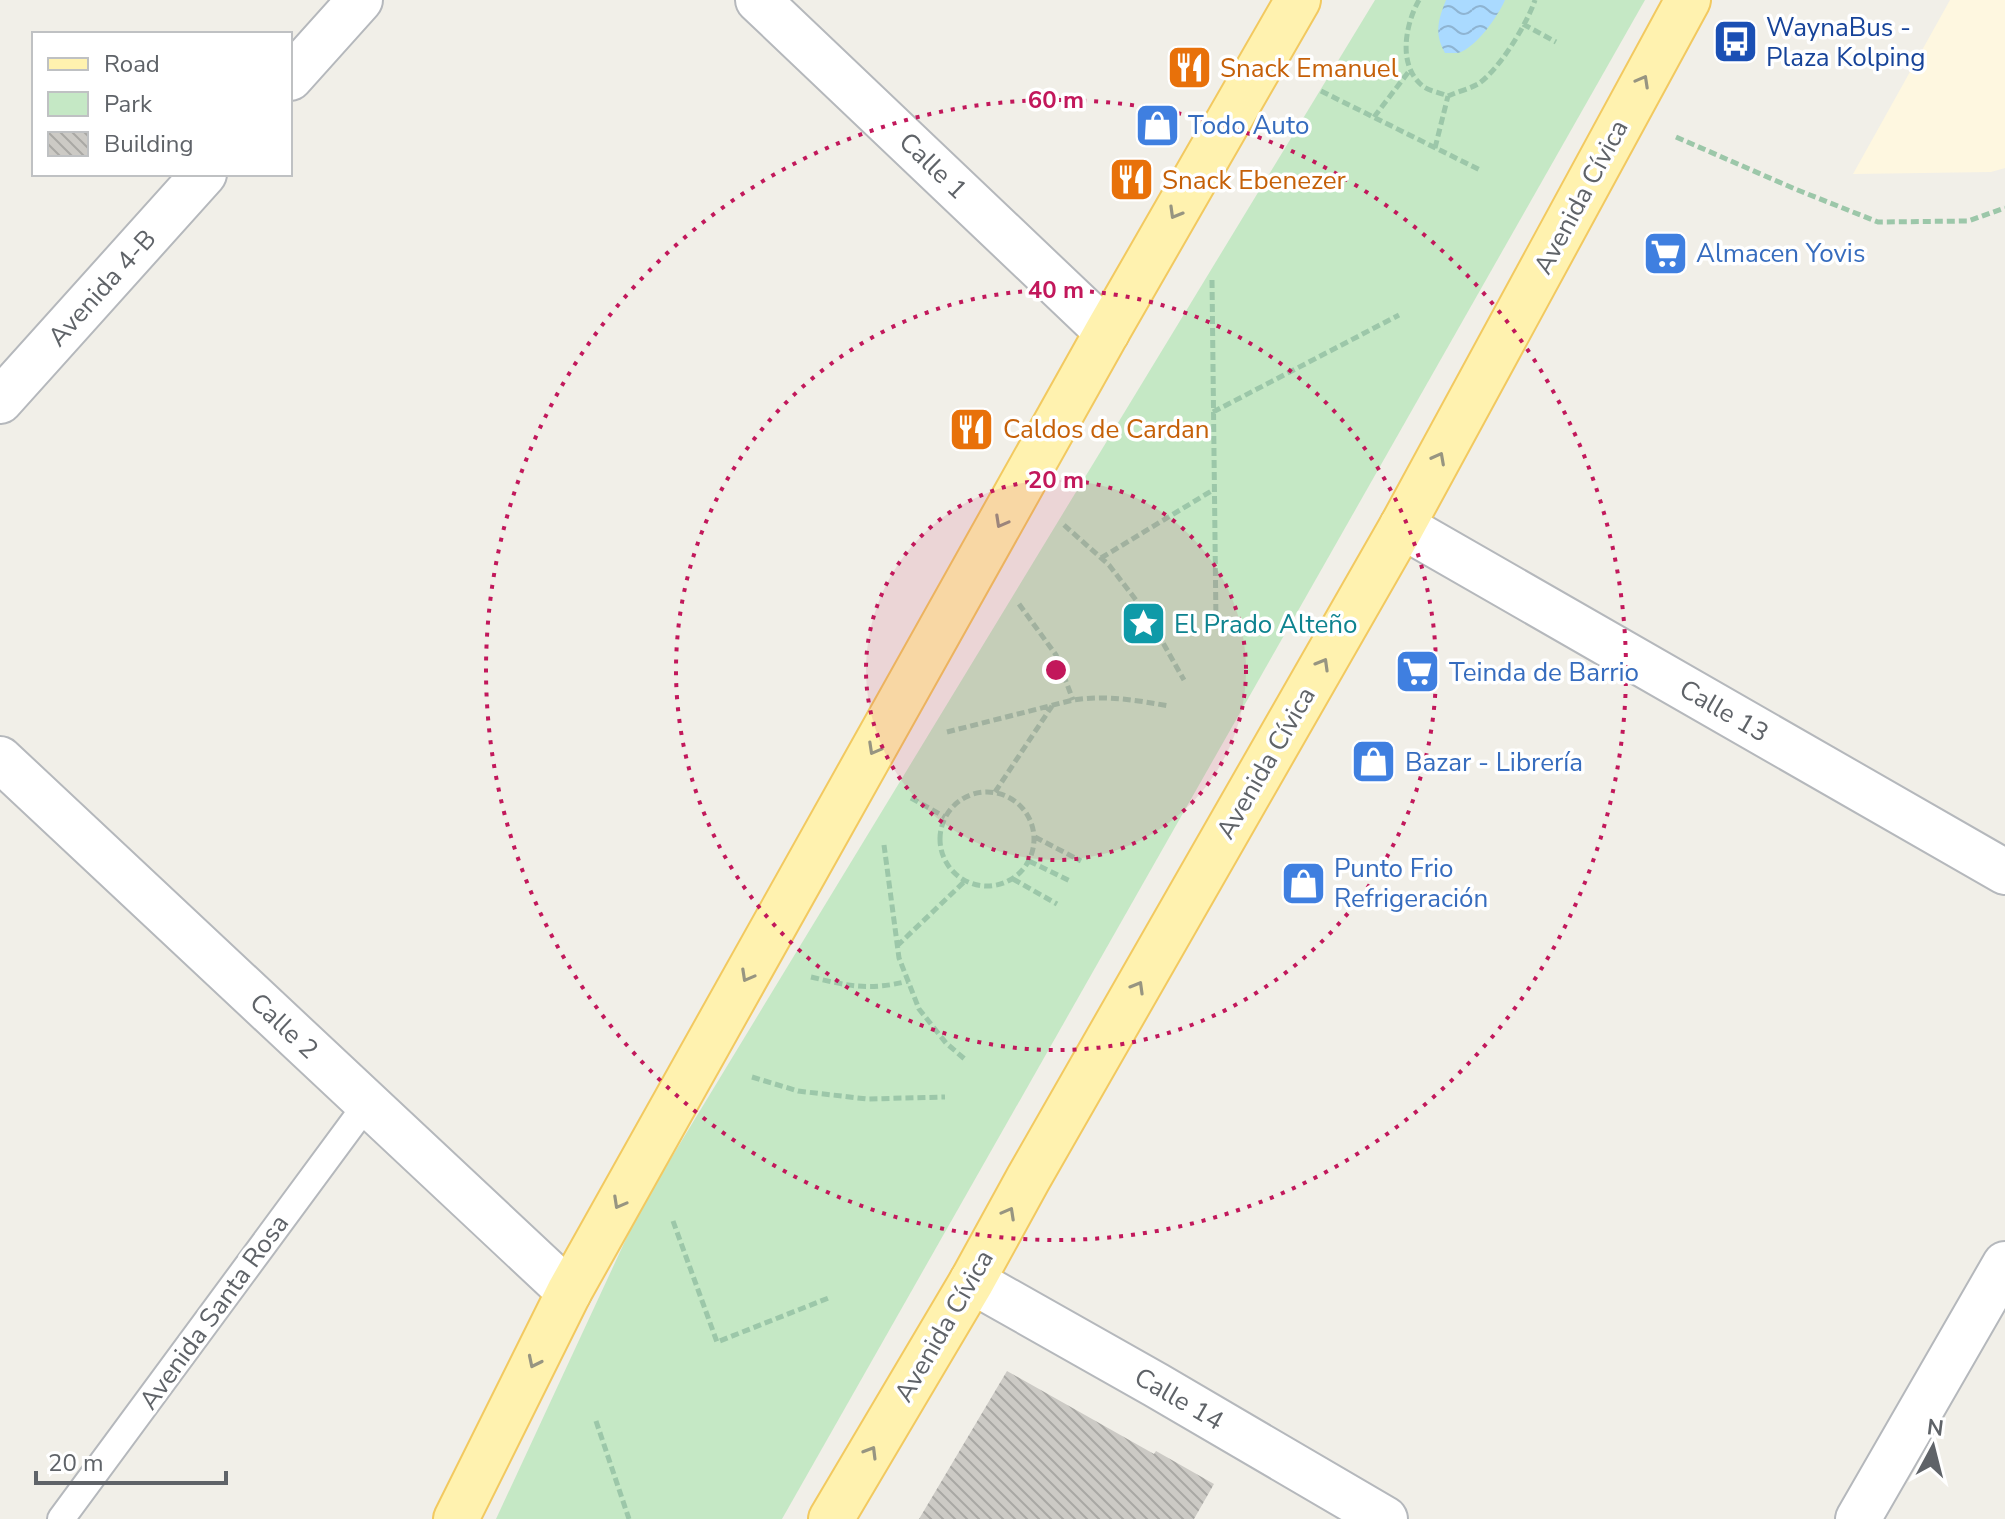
<svg xmlns="http://www.w3.org/2000/svg" width="2005" height="1519" viewBox="0 0 2005 1519" font-family="'Nunito Sans',sans-serif">
	<style>
		.commercial { fill: #fef7e0 }
		.park { fill: #c5e8c5 }
		.water { fill: url(#water-waves) }
		.building { fill: url(#building-back-hatch) }
		.lines { fill: none; stroke-linecap: round; stroke-linejoin: round }
		.service-casing { stroke: #b5b8bc; stroke-width: 30 }
		.minor-casing { stroke: #b5b8bc; stroke-width: 48 }
		.primary-casing { stroke: #f2c960; stroke-width: 48 }
		.path { stroke: #9cc7a9; stroke-width: 5; stroke-dasharray: 8 4; stroke-linecap: butt }
		.service { stroke: #fff; stroke-width: 26 }
		.minor { stroke: #fff; stroke-width: 44 }
		.primary { stroke: #fff2af; stroke-width: 44 }
		.oneway { stroke: #979581 }
		.ring { fill: none; stroke: #c2185b; stroke-width: 4; stroke-dasharray: 4 8 }
		.labels { text-anchor: middle; dominant-baseline: central; stroke-width: 7; stroke-linejoin: round; paint-order: stroke }
		.transit-label { font-size: 26px; fill: #164399; stroke: #fff; text-anchor: start }
		.food-label { font-size: 26px; fill: #c56008; stroke: #fff; text-anchor: start }
		.shop-label { font-size: 26px; fill: #366cbe; stroke: #fff; text-anchor: start }
		.street-label { font-size: 26px; fill: #5f6368; stroke: #fff }
		.culture-label { font-size: 26px; fill: #0d838f; stroke: #fff; text-anchor: start }
		.centre { fill: #c2185b; stroke: #fff; stroke-width: 4 }
		.ring-label { font-size: 24px; text-anchor: middle; font-weight: bold; fill: #c2185b; stroke: #fff; stroke-width: 7; stroke-linejoin: round; paint-order: stroke }
	</style>
	<defs>
		<pattern id="water-waves" width="16" height="10" patternUnits="userSpaceOnUse" patternTransform="scale(2)"><rect width="16" height="10" fill="#aadaff"/><path d="M0 5q4-4 8 0t8 0" fill="none" stroke="#8eb4d2"/></pattern>
		<pattern id="building-back-hatch" width="6" height="6" patternUnits="userSpaceOnUse" patternTransform="scale(2)"><rect width="6" height="6" fill="#cccac5"/><path d="M-1 5l2 2M0 0l6 6M5-1l2 2" fill="none" stroke="#a9a8a4"/></pattern>
	</defs>
	<rect width="100%" height="100%" fill="#f1efe8"/>
	<path class="commercial" d="M1950,0H2005V168L1991,172L1853,174Z"/>
	<path class="park" d="M1375,0H1645L782,1519H496L639,1211Z"/>
	<path class="water" d="M1446,0H1505C1498,16 1476,48 1458,53C1456,53 1447,53 1445,53C1434,34 1438,20 1446,0Z"/>
	<path class="building" d="M1007,1371L1154,1454L1156,1451L1214,1484L1194,1519H919Z"/>
	<g class="lines">
		<defs>
			<path id="service" d="M61,1519L367,1104"/>
			<path id="minor" d="M758,0L1107,332
				M290,78L360,0
				M0,401L204,174
				M1402,526L2005,872
				M0,759L569,1292
				M972,1281L1156,1385L1385,1519
				M1858,1519L2005,1264"/>
			<path id="primary" d="M456,1519L569,1292L1107,332L1298,0
				M831,1519L972,1281L1028,1179L1402,526L1688,0"/>
		</defs>
		<use href="#service" class="service-casing"/>
		<use href="#minor" class="minor-casing"/>
		<use href="#primary" class="primary-casing"/>
		<path class="path" d="M1419,0C1405,25 1397,67 1424,87C1430,91 1441,93 1448,96C1457,92 1469,89 1478,84C1499,70 1527,24 1535,0
			M1523,24L1556,42
			M1321,91L1482,171
			M1374,117L1410,70
			M1676,137L1795,189L1878,222L1968,221L2005,208
			M1435,148L1448,96
			M1212,280L1216,624
			M1213,412L1399,315
			M1064,525L1109,565L1146,613L1184,680
			M1101,558L1213,490
			M1019,604L1056,655L1073,700
			M947,732L1073,700C1107,695 1135,700 1169,706
			M940 839a47 47 0 1 1 94 0a47 47 0 1 1-94 0Z
			M995,792L1052,706
			M911,798L945,817
			M1035,837L1081,861
			M884,845L899,958L919,1009L946,1043L967,1061
			M1029,861L1070,881
			M1013,879L1057,904
			M897,946L965,881
			M811,977C848,986 870,991 908,981
			M752,1077L798,1091L867,1099L945,1097
			M673,1221L717,1342L831,1297
			M596,1421L629,1519"/>
		<use href="#service" class="service"/>
		<use href="#minor" class="minor"/>
		<use href="#primary" class="primary"/>
	</g>
	<defs><path id="oneway-chevron" d="M-2-3.5L2.5 0L-2 3.5" fill="none" stroke-width="1.6" stroke-linecap="round" stroke-linejoin="round" transform="scale(2)"/></defs>
	<g class="oneway">
		<use href="#oneway-chevron" transform="translate(1643 81) rotate(-61)"/>
		<use href="#oneway-chevron" transform="translate(1175 213) rotate(120)"/>
		<use href="#oneway-chevron" transform="translate(1439 458) rotate(-62)"/>
		<use href="#oneway-chevron" transform="translate(1001 522) rotate(119)"/>
		<use href="#oneway-chevron" transform="translate(1323 664) rotate(-60)"/>
		<use href="#oneway-chevron" transform="translate(874 749) rotate(119)"/>
		<use href="#oneway-chevron" transform="translate(747 976) rotate(119)"/>
		<use href="#oneway-chevron" transform="translate(1138 987) rotate(-60)"/>
		<use href="#oneway-chevron" transform="translate(619 1203) rotate(119)"/>
		<use href="#oneway-chevron" transform="translate(1009 1213) rotate(-61)"/>
		<use href="#oneway-chevron" transform="translate(534 1362) rotate(116)"/>
		<use href="#oneway-chevron" transform="translate(871 1452) rotate(-59)"/>
	</g>
	<circle cx="1056" cy="670" r="190" fill="#c2185b" fill-opacity=".12"/>
	<g class="ring">
		<circle cx="1056" cy="670" r="190"/>
		<circle cx="1056" cy="670" r="380"/>
		<circle cx="1056" cy="670" r="570"/>
	</g>
	<defs>
		<symbol id="bus-square" viewBox="-11 -11 22 22"><rect x="-9" y="-9" width="18" height="18" rx="4" fill="#1a4fb4" stroke="#fff"/><path d="M-5-6H5V4H4V6H2V4H-2V6H-4V4H-5ZM-3.5-4V0h7V-4ZM-3.5 1.2v1.5H-2V1.2ZM2 1.2v1.5H3.5V1.2Z" fill="#fff"/></symbol>
		<symbol id="restaurant-square" viewBox="-11 -11 22 22"><rect x="-9" y="-9" width="18" height="18" rx="4" fill="#e8710a" stroke="#fff"/><path d="M-5-6h1v4h1v-4h1v4h1v-4h1v5L-1.5 .5V6h-2V.5L-5-1ZM5-6V6H3V1.5H1.5Q1.5-4 5-6Z" fill="#fff"/></symbol>
		<symbol id="shop-square" viewBox="-11 -11 22 22"><rect x="-9" y="-9" width="18" height="18" rx="4" fill="#3f7fe0" stroke="#fff"/><path d="M-5-2.5h2.3a2.7 3.5 0 0 1 5.4 0H5L5.5 6h-11ZM-1.5-2.5h3a1.5 2.3 0 0 0-3 0Z" fill="#fff"/></symbol>
		<symbol id="supermarket-square" viewBox="-11 -11 22 22"><rect x="-9" y="-9" width="18" height="18" rx="4" fill="#3f7fe0" stroke="#fff"/><path d="M-6-5.5h2.5l.6 2H6L4.5 2H-2.5L-4.4-4H-6ZM-1.5 3.2a1.3 1.3 0 1 0 .1 0ZM3 3.2a1.3 1.3 0 1 0 .1 0Z" fill="#fff"/></symbol>
		<symbol id="sight-square" viewBox="-11 -11 22 22"><rect x="-9" y="-9" width="18" height="18" rx="4" fill="#0f9aa8" stroke="#fff"/><path d="M0-6L1.8-2.2L6-1.7L2.9 1.2L3.7 5.4L0 3.3L-3.7 5.4L-2.9 1.2L-6-1.7L-1.8-2.2Z" fill="#fff"/></symbol>
	</defs>
	<g fill-rule="evenodd">
		<use href="#bus-square" x="1710" y="16" width="51" height="51"/>
		<use href="#restaurant-square" x="1164" y="42" width="51" height="51"/>
		<use href="#shop-square" x="1132" y="100" width="51" height="51"/>
		<use href="#restaurant-square" x="1106" y="154" width="51" height="51"/>
		<use href="#supermarket-square" x="1640" y="228" width="51" height="51"/>
		<use href="#restaurant-square" x="946" y="404" width="51" height="51"/>
		<use href="#sight-square" x="1118" y="598" width="51" height="51"/>
		<use href="#supermarket-square" x="1392" y="646" width="51" height="51"/>
		<use href="#shop-square" x="1348" y="736" width="51" height="51"/>
		<use href="#shop-square" x="1278" y="858" width="51" height="51"/>
	</g>
	<g class="labels">
		<g class="transit-label">
			<text x="1766" y="27">WaynaBus -<tspan x="1766" dy="30">Plaza Kolping</tspan></text>
		</g>
		<g class="food-label">
			<text x="1220" y="68">Snack Emanuel</text>
			<text x="1162" y="180">Snack Ebenezer</text>
			<text x="1003" y="429">Caldos de Cardan</text>
		</g>
		<g class="shop-label">
			<text x="1188" y="125">Todo Auto</text>
			<text x="1696" y="253">Almacen Yovis</text>
			<text x="1449" y="672">Teinda de Barrio</text>
			<text x="1405" y="762">Bazar - Librería</text>
			<text x="1334" y="868">Punto Frio<tspan x="1334" dy="30">Refrigeración</tspan></text>
		</g>
		<g class="street-label">
			<text transform="translate(933 166) rotate(44)">Calle 1</text>
			<text transform="translate(1581 197) rotate(-62)">Avenida Cívica</text>
			<text transform="translate(102 288) rotate(-48)">Avenida 4-B</text>
			<text transform="translate(1724 711) rotate(30)">Calle 13</text>
			<text transform="translate(1266 763) rotate(-60)">Avenida Cívica</text>
			<text transform="translate(284 1026) rotate(43)">Calle 2</text>
			<text transform="translate(214 1312) rotate(-54)">Avenida Santa Rosa</text>
			<text transform="translate(944 1326) rotate(-60)">Avenida Cívica</text>
			<text transform="translate(1179 1399) rotate(30)">Calle 14</text>
		</g>
		<g class="culture-label">
			<text x="1174" y="624">El Prado Alteño</text>
		</g>
	</g>
	<circle cx="1056" cy="670" r="12" class="centre"/>
	<g class="ring-label">
		<text x="1056" y="108">60 m</text>
		<text x="1056" y="298">40 m</text>
		<text x="1056" y="488">20 m</text>
	</g>
	<rect x="32" y="32" width="260" height="144" fill="#ffffff" stroke="#bfc1c3" stroke-width="2"/>
	<rect x="48" y="58" width="40" height="12" fill="#fff2af" stroke="#bfc1c3" stroke-width="2"/>
	<text x="104" y="72" font-size="24" fill="#5f6368">Road</text>
	<rect x="48" y="92" width="40" height="24" fill="#c5e8c5" stroke="#bfc1c3" stroke-width="2"/>
	<text x="104" y="112" font-size="24" fill="#5f6368">Park</text>
	<rect x="48" y="132" width="40" height="24" fill="url(#building-back-hatch)" stroke="#bfc1c3" stroke-width="2"/>
	<text x="104" y="152" font-size="24" fill="#5f6368">Building</text>
	<g transform="translate(1933 1447) rotate(7)" stroke="#ffffff" stroke-width="6" paint-order="stroke">
	<path d="M0-6L14 30L0 20L-14 30Z" fill="#5f6368"/>
	<text y="-12" font-size="22" font-weight="bold" text-anchor="middle" fill="#5f6368">N</text>
	</g>
	<path d="M36 1471v12h190v-12" fill="none" stroke="#5f6368" stroke-width="4"/>
	<text x="48" y="1471" font-size="24" fill="#5f6368" stroke="#ffffff" stroke-width="6" paint-order="stroke">20 m</text>
</svg>
